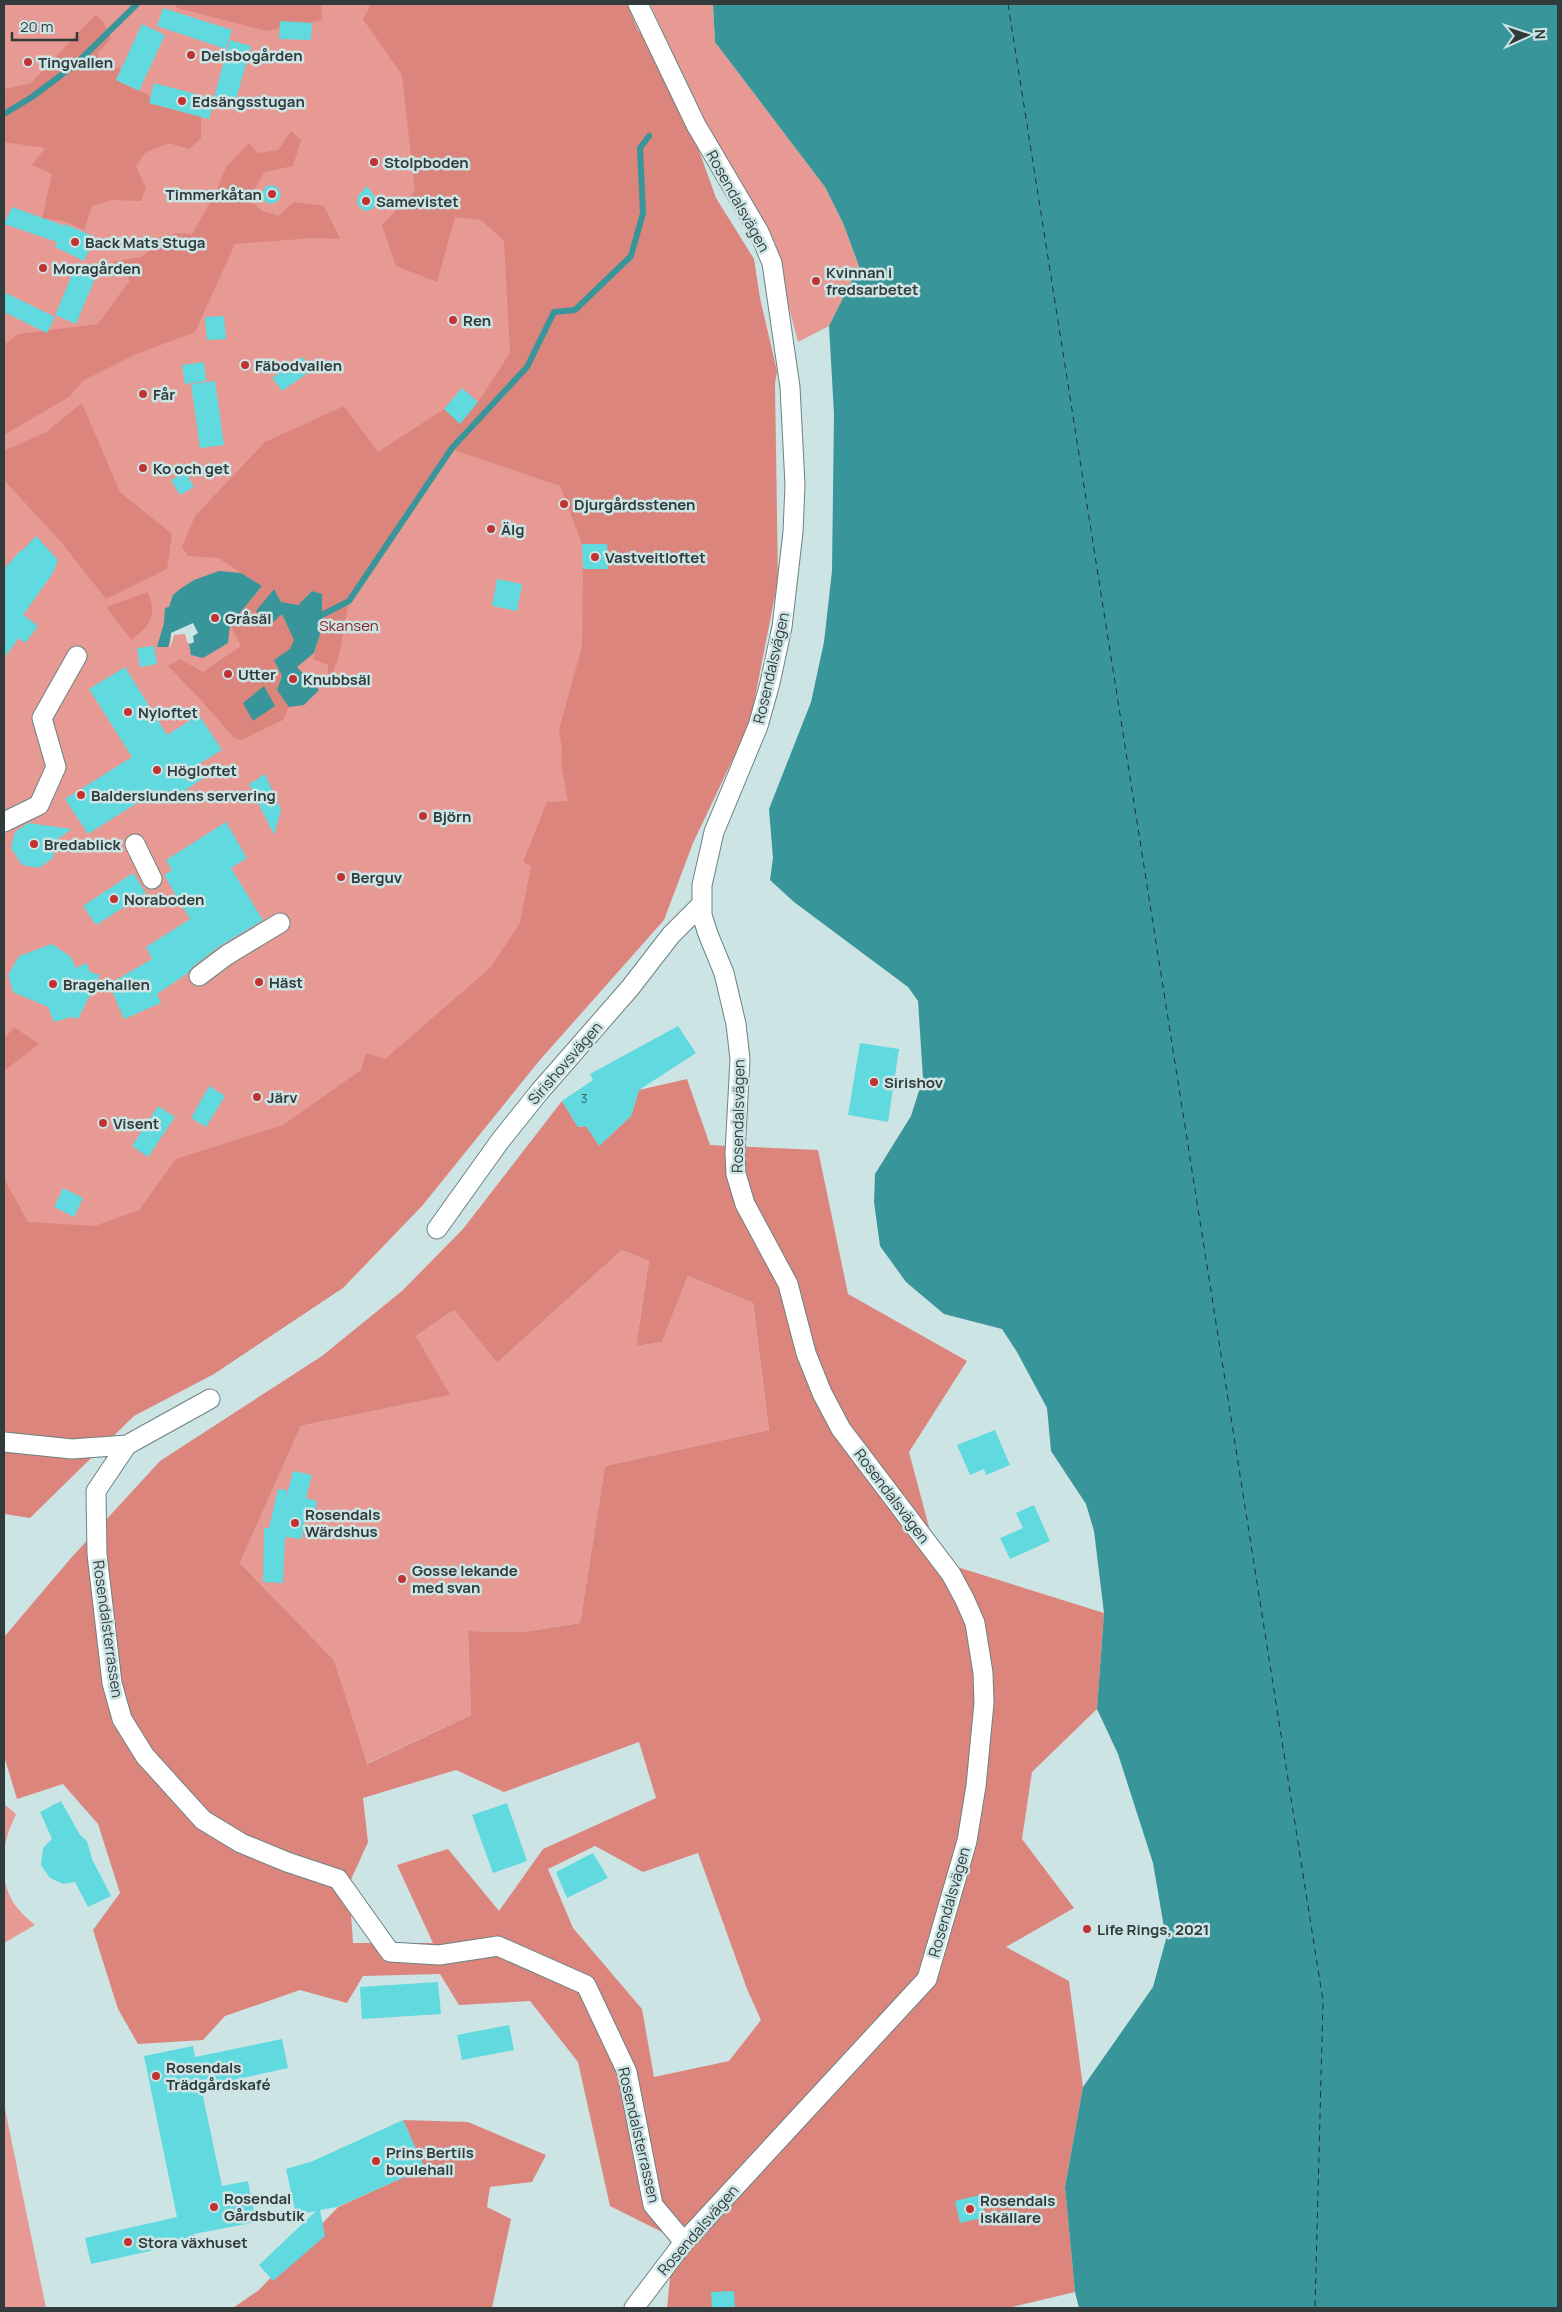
<svg xmlns="http://www.w3.org/2000/svg" width="1562" height="2312" viewBox="0 0 1562 2312" font-family="Manrope,sans-serif">
	<style>
		.green { fill: #e79a93 }
		.forest { fill: #dc857d; fill-rule: evenodd }
		.water { fill: #389599 }
		.pier { fill: #cde4e5 }
		.lines { fill: none; stroke-linecap: round; stroke-linejoin: round }
		.stream { stroke: #389599; stroke-width: 6 }
		.ferry { stroke: #1d3334; stroke-width: 1; stroke-dasharray: 6 5; stroke-linecap: butt }
		.building { fill: #60d9df }
		.street-casing { stroke: #6c8282; stroke-width: 21 }
		.street { stroke: #fff; stroke-width: 19 }
		.poi-dot { fill: #c13232; stroke: #cde4e5; stroke-width: 2 }
		.labels { text-anchor: middle; dominant-baseline: central; stroke-width: 5; stroke-linejoin: round; paint-order: stroke }
		.number-label { font-size: 12px; fill: #3e6265 }
		.poi-label { font-size: 15px; font-weight: bold; fill: #323b3c; stroke: #cde4e5; text-anchor: start }
		.street-label { font-size: 15px; fill: #323b3c; stroke: #cde4e5 }
		.park-label { font-size: 15px; fill: #8a2423; stroke: #cde4e5 }
	</style>
	<rect width="100%" height="100%" fill="#cde4e5"/>
	<path class="green" d="M4,4H553L667,856L4,1395Z
		M650,4H713L715,42L825,187L843,223L859,266L829,326L798,342L779,269L761,226L696,104Z
		M622,1250L649,1261L636,1346L662,1342L688,1276L753,1303L769,1430L605,1466L580,1623L523,1632L468,1631L471,1715L366,1764L334,1660L240,1563L301,1426L449,1395L416,1336L454,1310L497,1363Z
		M4,1804L16,1814L8,1833L4,1849Z
		M4,1878C9,1900 17,1910 35,1925L4,1943Z
		M4,2102L6,2114L46,2308H4Z"/>
	<path class="forest" d="M176,4H321L322,20L267,31L177,8Z
		M371,4H627L638,30L655,51L697,145L716,198L754,259L760,298L777,371L775,384L778,580L750,723L693,843L664,920L539,1061L422,1206L343,1288L214,1374L134,1416L30,1518L4,1514V1172L6,1182L28,1222L95,1226L139,1210L176,1159L283,1125L361,1070L366,1053L385,1059L490,968L520,923L531,866L523,862L547,802L568,801L561,762L562,749L559,730L582,646L583,569L608,568L607,544H582L560,486L451,449L349,601L339,656L328,685V665L313,659L322,628V594L312,591L298,605L281,602L274,589L282,614L294,640L277,690L289,707L283,720L241,740L234,738L201,700L168,666L180,659L203,672L241,646L230,625L262,586L218,558L188,556L182,547L195,516L265,442L344,406L378,452L444,409L460,423L478,402L510,353L504,241L481,220L455,217L437,282L396,266L382,225L415,191L402,75L363,19Z
		M95,15L103,21L111,39L98,53L104,66L121,68L116,80L151,96L149,103L201,117V138L189,149L168,143L145,153L136,166L146,188L141,201L112,200L92,206L84,230L64,221L42,218L52,174L32,165L45,148L4,142V89L31,83Z
		M291,131L301,140L293,166L264,172L249,200L263,211L278,216L294,202L324,206L340,239L314,238L235,244L195,332L134,355L83,381L69,397L4,435V345L18,334L98,324L130,280L112,262L141,257L175,233L192,234L215,194L226,167L249,143L257,153L278,150Z
		M82,403L120,492L172,534L167,569L106,599L61,542L4,480V451L46,432Z
		M148,592C157,618 151,624 131,640L106,607Z
		M14,1027L39,1044L4,1071V1039Z
		M687,1079L710,1145L818,1150L848,1294L967,1361L909,1452L938,1561L1104,1613L1097,1709L1032,1772L1022,1839L1074,1908L1006,1947L1069,1981L1083,2087L1065,2187L1075,2292L1008,2308H667L674,2238L610,2206L578,2062L530,2001L459,2005L440,1974L363,1976L347,2003L300,1990L225,2016L203,2040L138,2044L118,2009L93,1930L120,1893L98,1824L63,1784L17,1799L4,1756V1637L71,1558L160,1461L322,1356L402,1291L463,1229L562,1101L578,1127L586,1126L600,1145L631,1116L639,1090ZM622,1250L649,1261L636,1346L662,1342L688,1276L753,1303L769,1430L605,1466L580,1623L523,1632L468,1631L471,1715L367,1764L334,1660L240,1563L301,1426L450,1395L416,1336L454,1310L497,1363ZM639,1742L656,1798L543,1849L499,1911L448,1849L397,1865L433,1943H353L349,1884L368,1842L363,1798L456,1770L504,1792ZM595,1846L643,1872L698,1853L747,1989L761,2020L729,2061L654,2077L642,2009L573,1928L548,1869Z
		M403,2120L468,2122L546,2155L532,2182L490,2187L487,2207L511,2219L492,2308H233L259,2290L338,2207L424,2168Z"/>
	<path class="water" d="M713,4H1558V2308H1079L1075,2292L1065,2187L1083,2087L1153,1987L1166,1939L1153,1863L1118,1754L1097,1709L1104,1613L1094,1531L1086,1504L1051,1451L1047,1408L1017,1352L1002,1329L944,1314L906,1282L880,1246L874,1202L875,1174L911,1116L923,1078L918,1001L908,987L794,902L770,880L773,858L769,809L811,702L824,642L832,571L834,414L829,326L859,266L843,223L825,187L715,42Z
		M219,571L241,573L262,586L230,625L228,643L203,658L191,655L187,631L172,633L168,647H157L164,623L165,608L169,607L173,595L180,589L194,580Z
		M274,589L281,602L298,605L312,591L322,594V628L314,653L297,667L319,690L304,705L289,707L277,690L282,676L274,660L290,649L294,640L282,614L271,624L256,611Z
		M264,686L275,706L253,721L243,703Z"/>
	<path class="pier" d="M193,623L198,633L193,636L194,642L190,644L187,642L185,634L174,635L170,649L171,633Z"/>
	<g class="lines">
		<path class="stream" d="M4,114L32,97L76,64L137,4
			M322,615L349,601L452,448L527,367L554,312L575,310L631,256L643,213L640,148L649,136"/>
		<path class="ferry" d="M1008,4L1323,2001L1315,2308"/>
	</g>
	<path class="building" d="M163,8L232,30L226,49L157,26Z
		M280,21L312,23L311,40L279,39Z
		M142,24L165,35L139,91L116,80Z
		M230,40L251,46L235,103L214,97Z
		M154,83L215,99L209,119L149,103Z
		M272,185L278,188L281,195L278,201L271,204L260,199L265,187Z
		M367,186L375,197L376,203L372,209L366,211L360,208L357,202L358,196Z
		M12,207L65,226V224L95,237L84,261L55,247L57,242L4,224Z
		M77,263L98,271L76,324L55,315Z
		M4,292L55,317L47,333L4,312Z
		M224,316L226,339L207,340L205,317Z
		M302,357L312,370L282,391L272,378Z
		M204,362L206,381L185,384L182,365Z
		M215,381L224,445L200,448L191,384Z
		M462,388L478,402L460,424L444,409Z
		M185,472L194,487L180,495L171,480Z
		M36,536L58,560L53,573L23,615L38,626L25,643L19,638L4,658V569L21,550L22,551Z
		M582,544H607L608,569H583Z
		M497,579L522,584L517,611L492,606Z
		M154,646L157,664L140,667L137,648Z
		M125,667L167,735L199,715L222,750L199,764L207,776L164,804L156,791L88,834L65,799L132,757L89,689Z
		M265,774L281,810L274,835L249,784Z
		M226,822L247,858L231,868L263,920L220,946L192,967L188,973L157,994L161,1003L124,1019L109,984L152,959L146,947L190,919L164,875L172,870L166,860Z
		M28,823L72,829L56,840L53,858L39,868L22,865L11,848L15,832Z
		M133,873L146,893L96,925L83,906Z
		M52,944L71,957L76,968L87,963L90,972L100,975L78,1019L72,1017L54,1022L48,1007L13,992L8,975L19,956Z
		M678,1026L696,1053L639,1090L631,1116L599,1146L586,1126L578,1127L562,1101L593,1080L590,1074Z
		M860,1043L899,1049L888,1122L848,1115Z
		M209,1086L225,1096L206,1127L191,1118Z
		M158,1106L175,1117L148,1157L132,1146Z
		M63,1188L83,1198L74,1217L54,1207Z
		M995,1430L1010,1465L986,1475L984,1469L970,1475L957,1445Z
		M293,1471L312,1475L306,1498L317,1501L315,1517L306,1515L302,1539L285,1537L283,1583L263,1582L264,1528H269L278,1489L287,1490L286,1499Z
		M1034,1505L1050,1541L1010,1559L1000,1538L1023,1528L1016,1513Z
		M61,1801L80,1835L87,1841L92,1859L111,1896L88,1907L75,1882L63,1884L50,1878L41,1865L43,1848L52,1839L40,1812Z
		M507,1803L527,1861L493,1873L472,1815Z
		M593,1853L608,1878L567,1898L556,1872Z
		M438,1982L441,2014L362,2019L360,1987Z
		M509,2025L514,2050L462,2060L457,2035Z
		M282,2039L288,2068L201,2087L222,2186L248,2181L256,2222L194,2234L196,2241L91,2264L85,2238L177,2217L144,2056L193,2046L195,2057Z
		M403,2120L425,2168L337,2207L320,2210L325,2236L273,2281L259,2265L316,2211L296,2215L286,2169L313,2161Z
		M980,2195L986,2217L960,2223L955,2201Z
		M734,2291L735,2308H712L711,2292Z"/>
	<g class="lines">
		<defs>
			<path id="street" d="M4,822L39,805L56,767L42,718L77,656
				M135,844L152,879
				M199,976L227,955L280,923
				M437,1229L500,1141L540,1091L630,988L671,935L702,904
				M4,1442L72,1449L127,1445L210,1399
				M127,1445L96,1491L97,1554L112,1683L122,1719L145,1756L203,1820L241,1843L287,1862L338,1879L390,1952L439,1955L498,1946L586,1985L627,2072L653,2205L684,2242
				M634,2308L684,2242L927,1979L967,1841L976,1786L984,1703L983,1673L975,1623L965,1600L951,1574L841,1429L822,1393L806,1353L788,1284L745,1204L736,1174L735,1153L740,1059L736,1024L724,973L708,934L702,915V885L714,832L758,726L770,683L782,627L793,532L795,485L790,387L772,263L759,232L696,125L638,4"/>
		</defs>
		<use href="#street" class="street-casing"/>
		<use href="#street" class="street"/>
	</g>
	<g class="poi-dot">
		<circle cx="191" cy="55" r="5"/>
		<circle cx="28" cy="62" r="5"/>
		<circle cx="182" cy="101" r="5"/>
		<circle cx="374" cy="162" r="5"/>
		<circle cx="272" cy="194" r="5"/>
		<circle cx="366" cy="201" r="5"/>
		<circle cx="75" cy="242" r="5"/>
		<circle cx="43" cy="268" r="5"/>
		<circle cx="816" cy="281" r="5"/>
		<circle cx="453" cy="320" r="5"/>
		<circle cx="245" cy="365" r="5"/>
		<circle cx="143" cy="394" r="5"/>
		<circle cx="143" cy="468" r="5"/>
		<circle cx="564" cy="504" r="5"/>
		<circle cx="491" cy="529" r="5"/>
		<circle cx="595" cy="557" r="5"/>
		<circle cx="215" cy="618" r="5"/>
		<circle cx="228" cy="674" r="5"/>
		<circle cx="293" cy="679" r="5"/>
		<circle cx="128" cy="712" r="5"/>
		<circle cx="157" cy="770" r="5"/>
		<circle cx="81" cy="795" r="5"/>
		<circle cx="423" cy="816" r="5"/>
		<circle cx="34" cy="844" r="5"/>
		<circle cx="341" cy="877" r="5"/>
		<circle cx="114" cy="899" r="5"/>
		<circle cx="259" cy="982" r="5"/>
		<circle cx="53" cy="984" r="5"/>
		<circle cx="874" cy="1082" r="5"/>
		<circle cx="257" cy="1097" r="5"/>
		<circle cx="103" cy="1123" r="5"/>
		<circle cx="295" cy="1523" r="5"/>
		<circle cx="402" cy="1579" r="5"/>
		<circle cx="1087" cy="1929" r="5"/>
		<circle cx="156" cy="2076" r="5"/>
		<circle cx="376" cy="2161" r="5"/>
		<circle cx="214" cy="2207" r="5"/>
		<circle cx="970" cy="2209" r="5"/>
		<circle cx="128" cy="2242" r="5"/>
	</g>
	<g class="labels">
		<g class="number-label">
			<text x="584" y="1098">3</text>
		</g>
		<g class="poi-label">
			<text x="201" y="55">Delsbogården</text>
			<text x="38" y="62">Tingvallen</text>
			<text x="192" y="101">Edsängsstugan</text>
			<text x="384" y="162">Stolpboden</text>
			<text x="262" y="194" text-anchor="end">Timmerkåtan</text>
			<text x="376" y="201">Samevistet</text>
			<text x="85" y="242">Back Mats Stuga</text>
			<text x="53" y="268">Moragården</text>
			<text x="826" y="272">Kvinnan i<tspan x="826" dy="17">fredsarbetet</tspan></text>
			<text x="463" y="320">Ren</text>
			<text x="255" y="365">Fäbodvallen</text>
			<text x="153" y="394">Får</text>
			<text x="153" y="468">Ko och get</text>
			<text x="574" y="504">Djurgårdsstenen</text>
			<text x="501" y="529">Älg</text>
			<text x="605" y="557">Vastveitloftet</text>
			<text x="225" y="618">Gråsäl</text>
			<text x="238" y="674">Utter</text>
			<text x="303" y="679">Knubbsäl</text>
			<text x="138" y="712">Nyloftet</text>
			<text x="167" y="770">Högloftet</text>
			<text x="91" y="795">Balderslundens servering</text>
			<text x="433" y="816">Björn</text>
			<text x="44" y="844">Bredablick</text>
			<text x="351" y="877">Berguv</text>
			<text x="124" y="899">Noraboden</text>
			<text x="269" y="982">Häst</text>
			<text x="63" y="984">Bragehallen</text>
			<text x="884" y="1082">Sirishov</text>
			<text x="267" y="1097">Järv</text>
			<text x="113" y="1123">Visent</text>
			<text x="305" y="1514">Rosendals<tspan x="305" dy="17">Wärdshus</tspan></text>
			<text x="412" y="1570">Gosse lekande<tspan x="412" dy="17">med svan</tspan></text>
			<text x="1097" y="1929">Life Rings, 2021</text>
			<text x="166" y="2067">Rosendals<tspan x="166" dy="17">Trädgårdskafé</tspan></text>
			<text x="386" y="2152">Prins Bertils<tspan x="386" dy="17">boulehall</tspan></text>
			<text x="224" y="2198">Rosendal<tspan x="224" dy="17">Gårdsbutik</tspan></text>
			<text x="980" y="2200">Rosendals<tspan x="980" dy="17">iskällare</tspan></text>
			<text x="138" y="2242">Stora växhuset</text>
		</g>
		<g class="street-label">
			<text transform="translate(738 201) rotate(61)">Rosendalsvägen</text>
			<text transform="translate(771 668) rotate(-77)">Rosendalsvägen</text>
			<text transform="translate(565 1063) rotate(-49)">Sirishovsvägen</text>
			<text transform="translate(738 1116) rotate(-89)">Rosendalsvägen</text>
			<text transform="translate(892 1496) rotate(53)">Rosendalsvägen</text>
			<text transform="translate(108 1629) rotate(82)">Rosendalsterrassen</text>
			<text transform="translate(949 1902) rotate(-74)">Rosendalsvägen</text>
			<text transform="translate(639 2135) rotate(77)">Rosendalsterrassen</text>
			<text transform="translate(698 2230) rotate(-49)">Rosendalsvägen</text>
		</g>
		<g class="park-label">
			<text x="349" y="625">Skansen</text>
		</g>
	</g>
	<rect width="1562" height="2312" fill="none" stroke="#323b3c" stroke-width="10"/>
	<g transform="translate(1527 35) rotate(87)" stroke="#cde4e5" stroke-width="4" paint-order="stroke">
	<path d="M0-4L9 19L0 12L-9 19Z" fill="#323b3c"/>
	<text y="-8" font-size="14" font-weight="bold" text-anchor="middle" fill="#323b3c">N</text>
	</g>
	<path d="M12 32v8h65v-8" fill="none" stroke="#323b3c" stroke-width="2.5"/>
	<text x="20" y="32" font-size="15" fill="#323b3c" stroke="#cde4e5" stroke-width="4" paint-order="stroke">20 m</text>
</svg>
